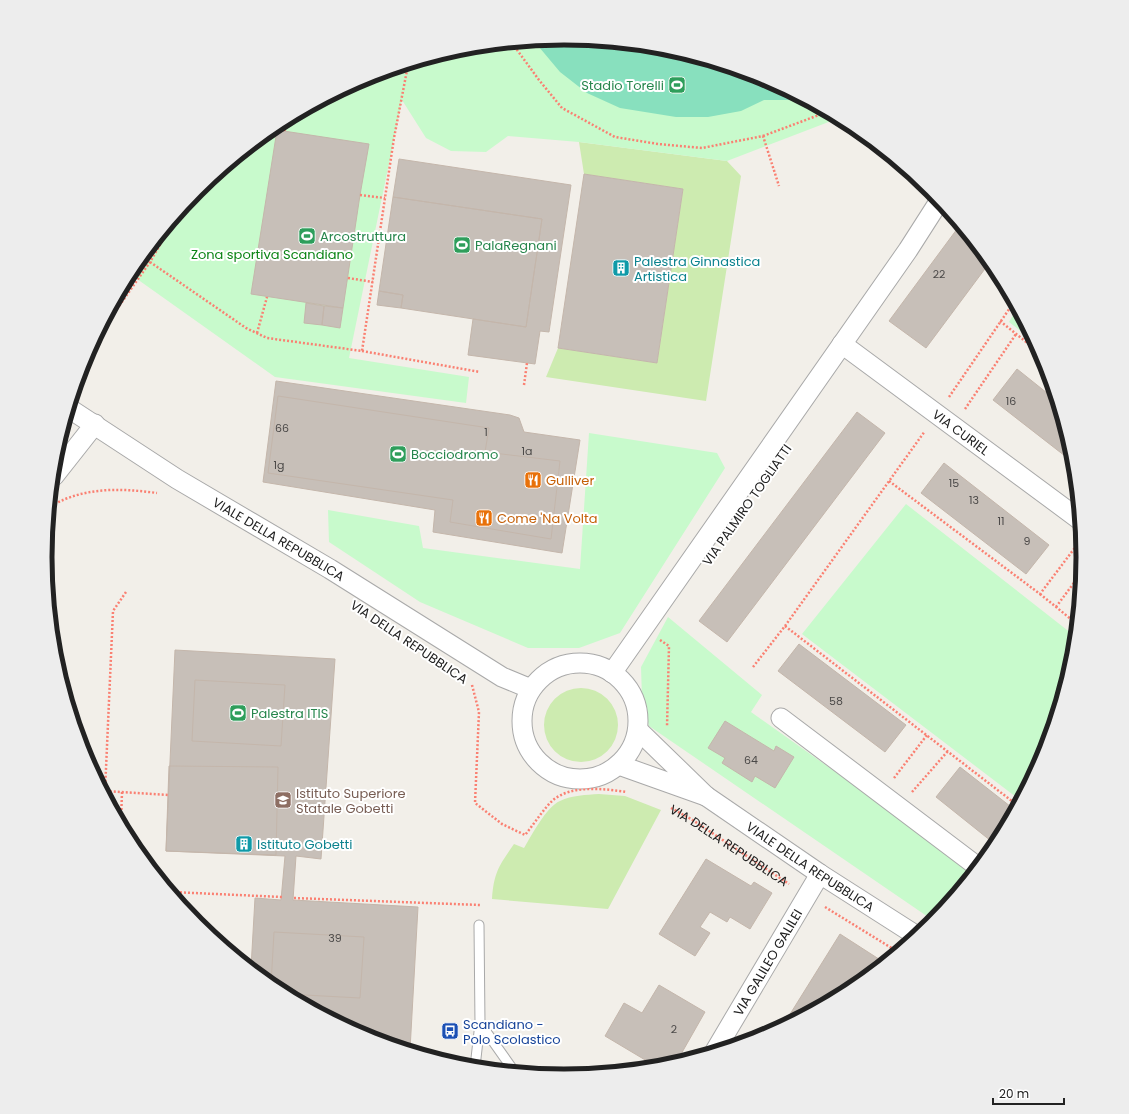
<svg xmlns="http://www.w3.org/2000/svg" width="1129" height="1114" viewBox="0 0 1129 1114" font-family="Poppins,sans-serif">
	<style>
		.grass { fill: #cdebb0 }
		.park { fill: #c8facc }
		.pitch { fill: #88e0be }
		.building { fill: #c7bfb8; stroke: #c4b6ab }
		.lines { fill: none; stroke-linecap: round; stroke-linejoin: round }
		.lane-casing { stroke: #a9a9a9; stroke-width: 11 }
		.street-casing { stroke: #a9a9a9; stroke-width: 21 }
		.path { stroke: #fa8072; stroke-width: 2.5; stroke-dasharray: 2 2; stroke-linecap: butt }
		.lane { stroke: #fff; stroke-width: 9 }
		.street { stroke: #fff; stroke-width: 19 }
		.labels { text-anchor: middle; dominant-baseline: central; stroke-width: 4; stroke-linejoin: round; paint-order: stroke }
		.number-label { font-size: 11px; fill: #4b4948 }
		.leisure-label { font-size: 13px; fill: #27864d; stroke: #fff; text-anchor: start }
		.park-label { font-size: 13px; fill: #0c8416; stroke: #fff }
		.culture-label { font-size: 13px; fill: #0d838f; stroke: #fff; text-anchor: start }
		.street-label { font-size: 13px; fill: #222; stroke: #fff }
		.food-label { font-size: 13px; fill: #c56008; stroke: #fff; text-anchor: start }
		.education-label { font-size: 13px; fill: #785e54; stroke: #fff; text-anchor: start }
		.transit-label { font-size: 13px; fill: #164399; stroke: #fff; text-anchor: start }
		.rim { fill: none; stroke: #222; stroke-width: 5 }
	</style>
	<rect width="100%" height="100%" fill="#f2efe9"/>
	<path class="grass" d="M579,142L727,161L741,176L706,401L546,377L558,348L657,363L683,189L584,174Z
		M544 725a37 37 0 1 1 74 0a37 37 0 1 1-74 0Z
		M599,794L625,796L661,810L608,909L492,899C494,872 499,866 514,844L524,848C532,835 546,807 560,801C572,795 586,795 599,794Z"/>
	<path class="park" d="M565,38L666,48L763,78L839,118L727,161L579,142L508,136L486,152L451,151L426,138L402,100L349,358L469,377L466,403L275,377L130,274L198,190L276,125L366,77L463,48Z
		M1017,308L1035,342L1009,322Z
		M589,433L717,453L725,468L620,633L579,648H528L420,602L329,542L328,510L419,526L423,548L580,569Z
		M906,504L1076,637L1073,658L1044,756L1020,800L802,634Z
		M668,617L762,695L751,712L975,871L934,921L649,726L642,698L641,667Z"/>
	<path class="pitch" d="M565,38L666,48L763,78L806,100H764L741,111L708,117H676L620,108L587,93L560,72L534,41Z"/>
	<path class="building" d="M277,130L369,144L360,195L343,308L251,294Z
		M399,159L571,185L549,332L540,331L535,364L468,355L473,319L526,327L542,219L393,197Z
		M584,174L683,189L657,363L558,348Z
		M393,197L542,219L526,327L401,308L403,295L379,291Z
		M960,225L990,262L926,348L889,321Z
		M379,291L403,295L401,308L377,305Z
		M306,303L324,306L322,325L304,323Z
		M324,306L343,308L340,328L322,325Z
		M1017,369L1057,401L1074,463L993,400Z
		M276,381L510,415L519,418L524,432L580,440L562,553L433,532L435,510L263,482Z
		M278,396L489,428L485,452L560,461L551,539L450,522L453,500L268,473Z
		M857,412L885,433L727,642L699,621Z
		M944,463L1049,545L1026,574L921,493Z
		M799,644L906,725L885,752L778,671Z
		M175,650L335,659L321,859L296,856L293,900L418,907L410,1050L366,1036L276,988L251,968L255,898L281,900L285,856L166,851Z
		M195,680L285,685L281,746L192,741Z
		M725,721L774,751L776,746L794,757L775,788L755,776L752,782L722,763L725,758L708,748Z
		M169,766L278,767L276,855L166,851Z
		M960,767L1015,810L996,845L936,797Z
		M706,859L751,886L754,882L772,893L750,929L730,917L727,922L710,912L700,927L710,933L695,956L659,934Z
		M274,932L364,937L360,998L286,994L271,985Z
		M209,933L220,934L219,942Z
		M840,934L885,963L853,989L800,1017L792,1011Z
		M659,985L705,1012L676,1063L657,1067L605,1036L624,1003L642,1013Z
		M792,1011L800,1017L782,1026Z
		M339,1022L358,1024V1032Z"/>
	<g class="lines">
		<defs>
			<path id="lane" d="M480,1023L514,1071
				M475,1067L480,1023L479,925"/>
			<g id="street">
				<path id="s2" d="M842,344L1080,520"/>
				<path id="s3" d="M70,409L177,479L330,569L502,677L531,689"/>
				<path d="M54,476L95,424"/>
				<circle cx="580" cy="721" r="58"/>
				<path d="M612,673L908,250L940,200"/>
				<path d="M781,718L978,867"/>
				<path d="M619,765L706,796L638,730"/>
				<path id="s4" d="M706,796L820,874L917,936"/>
				<path id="s5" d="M715,1051L820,874"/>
			</g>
		</defs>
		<use href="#lane" class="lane-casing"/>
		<use href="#street" class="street-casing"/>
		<g class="path">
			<path d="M512,43L539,80L562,108L615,137L658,144L702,148L763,136L779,186"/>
			<path d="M282,122L285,131"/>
			<path d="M763,136L827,112"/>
			<path d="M360,195L385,198"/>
			<path d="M150,262L246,328L267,338L362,351L394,138L408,65"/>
			<path d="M348,278L373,282"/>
			<path d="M117,309L150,262L178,214"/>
			<path d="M1000,321L1041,354"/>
			<path d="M257,333L267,297"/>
			<path d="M362,351L480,372"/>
			<path d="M524,385L527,363"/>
			<path d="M949,397L1014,302"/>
			<path d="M965,409L1016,334"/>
			<path d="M889,481L1040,594L1080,541"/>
			<path d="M51,506C84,487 120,488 157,493"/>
			<path d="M126,592L113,611L105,791L168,795"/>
			<path d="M1040,594L1077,624"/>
			<path d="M1056,607L1082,572"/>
			<path d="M785,626L1017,805"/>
			<path d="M660,640L669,646L667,727"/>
			<path d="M753,667L785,626L925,431"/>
			<path d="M472,685L479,712L475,803L502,824L525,835C534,824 542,811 552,801C571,784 605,789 627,792"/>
			<path d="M894,778L927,735"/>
			<path d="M912,792L948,751"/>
			<path id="s1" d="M671,808L691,819L789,884"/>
			<path d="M121,822L122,792"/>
			<path d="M172,892L282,897"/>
			<path d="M294,898L480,905"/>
			<path d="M825,907L898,952"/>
		</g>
		<use href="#lane" class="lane"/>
		<use href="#street" class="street"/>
	</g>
	<defs>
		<symbol id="stadium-square" viewBox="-11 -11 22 22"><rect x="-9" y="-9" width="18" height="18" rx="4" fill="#2e9e5b" stroke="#fff"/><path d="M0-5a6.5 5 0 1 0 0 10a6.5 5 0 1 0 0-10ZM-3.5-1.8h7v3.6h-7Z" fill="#fff"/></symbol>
		<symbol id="building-square" viewBox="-11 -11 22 22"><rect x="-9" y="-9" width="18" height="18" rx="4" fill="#0f9aa8" stroke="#fff"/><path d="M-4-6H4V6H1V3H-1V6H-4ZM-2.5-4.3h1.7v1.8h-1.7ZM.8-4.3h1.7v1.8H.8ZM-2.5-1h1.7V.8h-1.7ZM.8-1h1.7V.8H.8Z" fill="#fff"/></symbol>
		<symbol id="restaurant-square" viewBox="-11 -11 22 22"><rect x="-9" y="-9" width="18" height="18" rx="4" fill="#e8710a" stroke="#fff"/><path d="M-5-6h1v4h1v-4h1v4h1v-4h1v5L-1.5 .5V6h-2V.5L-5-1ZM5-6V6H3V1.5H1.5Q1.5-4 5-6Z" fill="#fff"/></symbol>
		<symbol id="school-square" viewBox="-11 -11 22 22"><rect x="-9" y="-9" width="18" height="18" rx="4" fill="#8d6e63" stroke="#fff"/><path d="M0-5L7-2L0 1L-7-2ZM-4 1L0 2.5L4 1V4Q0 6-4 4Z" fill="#fff"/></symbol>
		<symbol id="bus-square" viewBox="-11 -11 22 22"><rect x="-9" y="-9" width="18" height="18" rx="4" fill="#1a4fb4" stroke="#fff"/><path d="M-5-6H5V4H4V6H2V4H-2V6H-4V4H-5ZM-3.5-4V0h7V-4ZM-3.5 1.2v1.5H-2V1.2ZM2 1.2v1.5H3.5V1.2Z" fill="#fff"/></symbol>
	</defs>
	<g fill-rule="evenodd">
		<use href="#stadium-square" x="667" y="75" width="20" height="20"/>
		<use href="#stadium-square" x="297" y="226" width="20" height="20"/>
		<use href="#stadium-square" x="452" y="235" width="20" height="20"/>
		<use href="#building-square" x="611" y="258" width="20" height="20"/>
		<use href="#stadium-square" x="388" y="444" width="20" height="20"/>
		<use href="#restaurant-square" x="523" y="470" width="20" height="20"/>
		<use href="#restaurant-square" x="474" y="508" width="20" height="20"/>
		<use href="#stadium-square" x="228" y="703" width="20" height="20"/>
		<use href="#school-square" x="273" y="790" width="20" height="20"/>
		<use href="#building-square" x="234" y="834" width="20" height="20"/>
		<use href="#bus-square" x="440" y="1021" width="20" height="20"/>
	</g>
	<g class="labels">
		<g class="number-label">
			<text x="939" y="274">22</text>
			<text x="1011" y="401">16</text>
			<text x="282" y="428">66</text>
			<text x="486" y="432">1</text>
			<text x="527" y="451">1a</text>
			<text x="279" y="465">1g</text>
			<text x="954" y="483">15</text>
			<text x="974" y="500">13</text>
			<text x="1001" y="521">11</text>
			<text x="1027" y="541">9</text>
			<text x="836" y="701">58</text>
			<text x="751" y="760">64</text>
			<text x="335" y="938">39</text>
			<text x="674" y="1029">2</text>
		</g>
		<g class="leisure-label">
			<text x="664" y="85" text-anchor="end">Stadio Torelli</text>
			<text x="320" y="236">Arcostruttura</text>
			<text x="475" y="245">PalaRegnani</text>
			<text x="411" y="454">Bocciodromo</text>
			<text x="251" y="713">Palestra ITIS</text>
		</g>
		<g class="park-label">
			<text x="272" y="254">Zona sportiva Scandiano</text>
		</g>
		<g class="culture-label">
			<text x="634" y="261">Palestra Ginnastica<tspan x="634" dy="15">Artistica</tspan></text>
			<text x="257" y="844">Istituto Gobetti</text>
		</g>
		<g class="street-label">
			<text stroke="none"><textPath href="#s2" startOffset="148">VIA CURIEL</textPath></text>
			<text transform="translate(747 505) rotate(-55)">VIA PALMIRO TOGLIATTI</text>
			<text stroke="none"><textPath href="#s3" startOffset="246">VIALE DELLA REPUBBLICA</textPath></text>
			<text transform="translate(409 642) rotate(34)">VIA DELLA REPUBBLICA</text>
			<text stroke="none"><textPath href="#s1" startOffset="69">VIA DELLA REPUBBLICA</textPath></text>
			<text stroke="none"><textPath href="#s4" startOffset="126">VIALE DELLA REPUBBLICA</textPath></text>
			<text stroke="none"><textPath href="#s5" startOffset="103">VIA GALILEO GALILEI</textPath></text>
		</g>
		<g class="food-label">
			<text x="546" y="480">Gulliver</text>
			<text x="497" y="518">Come 'Na Volta</text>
		</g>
		<g class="education-label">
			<text x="296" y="793">Istituto Superiore<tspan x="296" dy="15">Statale Gobetti</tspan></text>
		</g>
		<g class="transit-label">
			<text x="463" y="1024">Scandiano -<tspan x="463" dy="15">Polo Scolastico</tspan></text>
		</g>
	</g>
	<path d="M0 0H1129V1114H0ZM52 557a512 512 0 1 1 1024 0a512 512 0 1 1-1024 0Z" fill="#ededed" fill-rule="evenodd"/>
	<path class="rim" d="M52 557a512 512 0 1 1 1024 0a512 512 0 1 1-1024 0Z"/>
	<path d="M993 1098v6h71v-6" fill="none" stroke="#222222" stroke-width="2"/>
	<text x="999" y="1098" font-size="12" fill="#222222" stroke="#ffffff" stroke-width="3" paint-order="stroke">20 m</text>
</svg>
